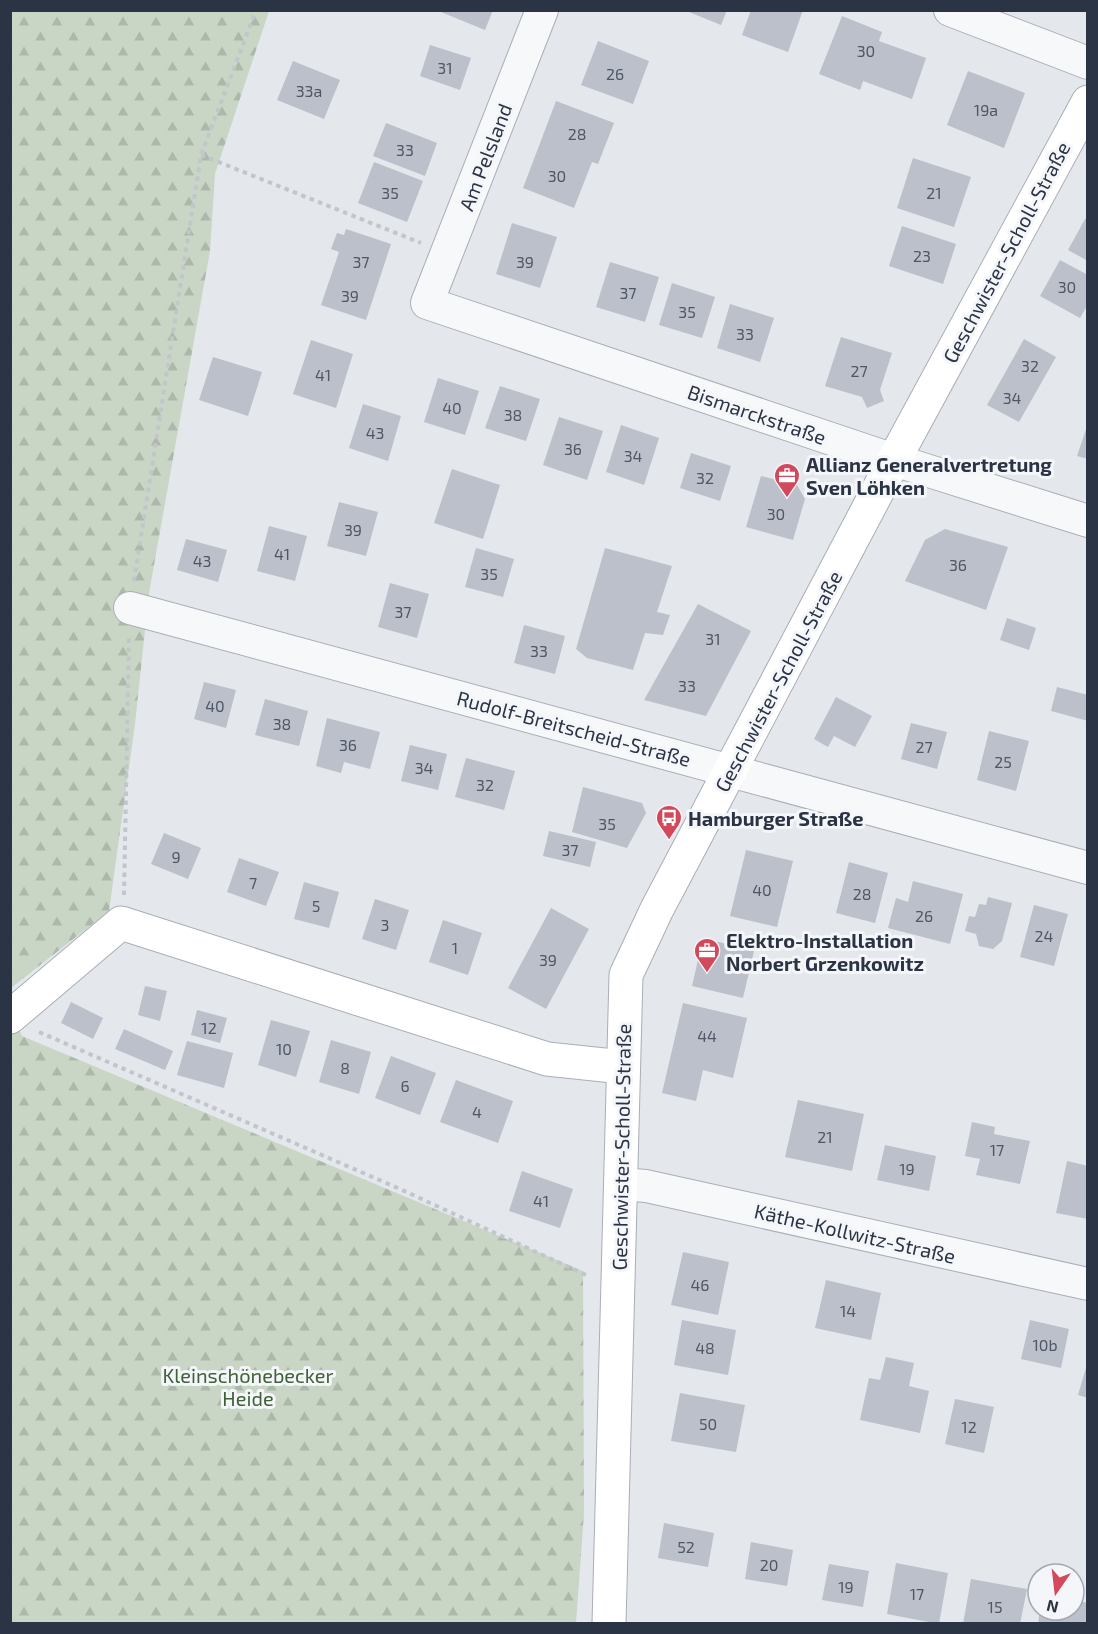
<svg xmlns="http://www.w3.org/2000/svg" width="1098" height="1634" viewBox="0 0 1098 1634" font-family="'Exo 2',sans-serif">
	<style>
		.forest { fill: url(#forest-firs) }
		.building { fill: #bbc0ca }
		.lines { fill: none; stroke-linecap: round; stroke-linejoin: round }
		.street-casing { stroke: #a9aeb7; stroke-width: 34 }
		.secondary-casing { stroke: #a9aeb7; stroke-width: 35 }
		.path { stroke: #c2c5cb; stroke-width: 4; stroke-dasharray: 4.5 4.5; stroke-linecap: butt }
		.street { stroke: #f7f8fa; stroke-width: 32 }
		.secondary { stroke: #fff; stroke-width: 33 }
		.labels { text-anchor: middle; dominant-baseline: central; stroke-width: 6; stroke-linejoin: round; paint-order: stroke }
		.number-label { font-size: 16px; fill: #4f5766 }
		.street-label { font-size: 20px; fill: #2b3445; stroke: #f4f6f9 }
		.poi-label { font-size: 20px; font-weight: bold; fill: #2b3445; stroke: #f4f6f9; text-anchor: start }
		.park-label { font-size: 20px; fill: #3f6138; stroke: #f4f6f9 }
	</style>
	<defs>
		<pattern id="forest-firs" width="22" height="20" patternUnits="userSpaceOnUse" patternTransform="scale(1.5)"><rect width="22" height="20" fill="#c9d6c5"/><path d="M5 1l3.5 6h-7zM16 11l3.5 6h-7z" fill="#adb8ab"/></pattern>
	</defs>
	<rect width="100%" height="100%" fill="#e4e7ec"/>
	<path class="forest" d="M11,11H269L215,174L210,251L149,593L135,724L109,911L11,988Z
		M10,1009L22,1036L583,1271L584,1513L576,1623H11Z"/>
	<path class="building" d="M436,10H493L485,30Z
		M684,10H727L721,25Z
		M751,10H803L788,52L742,35Z
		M842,16L882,32L879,41L926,58L912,99L863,81L860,90L819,74Z
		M598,41L649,61L633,104L581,85Z
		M430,45L471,58L460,90L420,76Z
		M293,61L340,80L324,119L277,100Z
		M968,71L1025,93L1004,148L947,125Z
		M556,101L614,123L598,164L592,162L574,208L523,188Z
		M386,123L437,143L425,176L373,156Z
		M913,158L971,177L954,227L897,208Z
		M374,162L423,181L407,222L358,203Z
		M1085,219L1088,220V261L1068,250Z
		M512,223L557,237L540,288L496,274Z
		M902,226L956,244L943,284L889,266Z
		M346,229L391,244L366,320L321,305L339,252L331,249L337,233L344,235Z
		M1060,260L1088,275V304L1080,318L1040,296Z
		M610,262L659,277L645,322L596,307Z
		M672,283L715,297L702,338L659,325Z
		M730,304L774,318L760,362L717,348Z
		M841,337L892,353L880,390L884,401L867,408L862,397L825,386Z
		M1024,339L1056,357L1019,422L987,405Z
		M311,340L353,354L336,408L293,394Z
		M213,357L262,372L248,416L199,400Z
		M438,378L479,391L465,435L424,422Z
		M500,386L540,399L526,441L485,428Z
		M363,404L401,416L388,461L349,448Z
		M559,417L603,431L587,480L543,465Z
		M621,425L659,438L644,485L606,472Z
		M1087,426H1088V459L1077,456Z
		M691,453L731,466L720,501L680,488Z
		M452,469L500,485L483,539L434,523Z
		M761,476L797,485L805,499L793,540L746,527Z
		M339,502L378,512L366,556L327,546Z
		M269,526L307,536L295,581L257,571Z
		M945,529L1008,547L986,610L905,581L925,540Z
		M186,539L227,550L218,582L177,570Z
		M476,548L514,559L503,597L465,587Z
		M605,548L672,566L657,612L670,615L663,635L645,633L633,670L587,658L576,649Z
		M390,583L429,594L417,638L378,627Z
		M698,604L751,631L706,716L644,700Z
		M1007,618L1036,628L1029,650L1000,640Z
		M524,625L565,636L555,674L514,663Z
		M204,682L236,690L226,728L194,719Z
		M1057,687L1088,695V721L1051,711Z
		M836,697L872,716L855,747L834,736L828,747L814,739Z
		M265,699L308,711L299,746L255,735Z
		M327,718L380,732L370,769L344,762L341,773L316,766Z
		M911,723L947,732L937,769L901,759Z
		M989,731L1029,741L1016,791L977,780Z
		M410,745L447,754L438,790L401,781Z
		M466,758L515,771L504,810L455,797Z
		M583,787L642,803L646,813L627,848L572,832Z
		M549,831L596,842L590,867L543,856Z
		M164,833L201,848L188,879L151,864Z
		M746,850L793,861L777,927L730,916Z
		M239,858L279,872L266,906L227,892Z
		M849,862L888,873L875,923L836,913Z
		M913,881L963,894L950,944L888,928L896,898L908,902Z
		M304,882L339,892L329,928L294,919Z
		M988,897L1012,903L1002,941L993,949L979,946L976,934L965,931L969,916L975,917L979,904L986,905Z
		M375,899L409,910L396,950L362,939Z
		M1034,905L1068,914L1054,966L1020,957Z
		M551,908L589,929L546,1009L508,988Z
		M443,920L482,933L468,975L429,962Z
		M703,938L754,951L743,998L692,986Z
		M145,986L167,991L160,1021L138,1015Z
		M71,1002L103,1018L93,1039L61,1023Z
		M683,1003L747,1018L733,1078L703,1070L696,1101L662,1093Z
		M197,1010L227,1018L220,1043L191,1035Z
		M271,1020L310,1031L296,1077L258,1065Z
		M124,1029L173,1051L165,1070L115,1049Z
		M331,1040L371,1052L359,1094L319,1082Z
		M187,1041L233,1053L224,1088L177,1075Z
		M391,1056L436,1073L420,1115L375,1098Z
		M456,1080L513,1101L498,1143L440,1122Z
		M798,1100L864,1114L852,1171L785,1157Z
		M972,1122L995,1127L994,1134L1030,1141L1020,1184L976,1175L980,1159L965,1156Z
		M885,1145L936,1156L929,1191L877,1180Z
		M1067,1161L1088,1166V1219L1056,1213Z
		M522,1171L573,1189L560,1228L509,1211Z
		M683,1252L729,1262L718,1315L671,1305Z
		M826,1280L881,1293L871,1340L815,1328Z
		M682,1320L736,1330L728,1375L674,1365Z
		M1030,1320L1069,1329L1061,1368L1021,1359Z
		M886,1357L914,1363L909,1386L929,1391L920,1433L860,1420L869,1378L880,1380Z
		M1088,1361V1398L1078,1395Z
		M680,1393L745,1405L736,1452L671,1441Z
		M955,1399L994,1407L984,1453L945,1444Z
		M664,1523L714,1533L708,1567L658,1558Z
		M751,1542L793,1550L787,1586L745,1579Z
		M896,1563L948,1573L939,1624L887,1614Z
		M829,1564L869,1571L863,1607L822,1600Z
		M971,1579L1027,1589L1020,1624H963Z
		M1074,1600L1088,1603V1624H1038L1040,1610H1074Z"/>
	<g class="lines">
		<defs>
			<path id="street" d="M542,10L427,303L894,460L1088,521
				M950,10L1088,63
				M130,608L1088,868
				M621,1184L646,1186L1088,1284"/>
			<path id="secondary" d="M10,1017L121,923L547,1059L623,1067
				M609,1624L626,975L657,909L894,460L1088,102"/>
		</defs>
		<use href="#street" class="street-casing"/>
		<use href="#secondary" class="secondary-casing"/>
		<path class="path" d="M201,155L421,243
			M134,581L201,155L256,10
			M124,895L129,636
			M39,1032L400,1189L588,1276"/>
		<use href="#street" class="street"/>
		<use href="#secondary" class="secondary"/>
	</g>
	<defs>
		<symbol id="office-pin" viewBox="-11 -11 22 30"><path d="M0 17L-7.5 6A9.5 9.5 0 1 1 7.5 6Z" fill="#d1495b" stroke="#f4f6f9"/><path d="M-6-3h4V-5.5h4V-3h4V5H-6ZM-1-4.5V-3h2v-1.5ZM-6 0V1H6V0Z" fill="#fff"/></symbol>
		<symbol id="bus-pin" viewBox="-11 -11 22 30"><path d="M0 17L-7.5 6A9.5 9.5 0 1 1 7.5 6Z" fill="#d1495b" stroke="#f4f6f9"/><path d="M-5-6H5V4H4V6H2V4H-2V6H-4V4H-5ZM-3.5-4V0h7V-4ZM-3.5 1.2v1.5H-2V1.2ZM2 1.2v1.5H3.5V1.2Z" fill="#fff"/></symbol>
	</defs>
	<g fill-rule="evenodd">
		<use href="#office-pin" x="772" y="461" width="30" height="40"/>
		<use href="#bus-pin" x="654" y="803" width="30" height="40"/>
		<use href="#office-pin" x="692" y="936" width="30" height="40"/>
	</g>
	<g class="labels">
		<g class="number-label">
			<text x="866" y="50">30</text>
			<text x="445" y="67">31</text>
			<text x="615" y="73">26</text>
			<text x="309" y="90">33a</text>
			<text x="986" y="109">19a</text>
			<text x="577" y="133">28</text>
			<text x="405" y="149">33</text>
			<text x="557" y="175">30</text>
			<text x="390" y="192">35</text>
			<text x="934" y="192">21</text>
			<text x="922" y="255">23</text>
			<text x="361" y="261">37</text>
			<text x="525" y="261">39</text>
			<text x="1067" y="286">30</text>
			<text x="628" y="292">37</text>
			<text x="350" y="295">39</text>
			<text x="687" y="311">35</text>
			<text x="745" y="333">33</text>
			<text x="1030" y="365">32</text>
			<text x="859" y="370">27</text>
			<text x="323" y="374">41</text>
			<text x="1012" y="397">34</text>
			<text x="452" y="407">40</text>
			<text x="513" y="414">38</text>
			<text x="375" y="432">43</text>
			<text x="573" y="448">36</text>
			<text x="633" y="455">34</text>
			<text x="705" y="477">32</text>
			<text x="776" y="513">30</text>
			<text x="353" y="529">39</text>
			<text x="282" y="553">41</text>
			<text x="202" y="560">43</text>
			<text x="958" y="564">36</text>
			<text x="489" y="573">35</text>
			<text x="403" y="611">37</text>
			<text x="713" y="638">31</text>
			<text x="539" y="650">33</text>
			<text x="687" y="685">33</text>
			<text x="215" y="705">40</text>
			<text x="282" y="723">38</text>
			<text x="348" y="744">36</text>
			<text x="924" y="746">27</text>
			<text x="1003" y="761">25</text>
			<text x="424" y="767">34</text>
			<text x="485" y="784">32</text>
			<text x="607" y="823">35</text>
			<text x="570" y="849">37</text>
			<text x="176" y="856">9</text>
			<text x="253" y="882">7</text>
			<text x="762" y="889">40</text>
			<text x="862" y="893">28</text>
			<text x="316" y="905">5</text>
			<text x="924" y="915">26</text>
			<text x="385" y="924">3</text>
			<text x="1044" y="935">24</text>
			<text x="455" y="947">1</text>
			<text x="548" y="959">39</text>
			<text x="209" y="1027">12</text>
			<text x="707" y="1035">44</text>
			<text x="284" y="1048">10</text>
			<text x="345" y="1067">8</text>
			<text x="405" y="1085">6</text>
			<text x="477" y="1111">4</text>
			<text x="825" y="1136">21</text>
			<text x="997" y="1149">17</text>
			<text x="907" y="1168">19</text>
			<text x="541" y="1200">41</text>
			<text x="700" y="1284">46</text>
			<text x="848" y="1310">14</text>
			<text x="1045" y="1344">10b</text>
			<text x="705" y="1347">48</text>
			<text x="708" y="1423">50</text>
			<text x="969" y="1426">12</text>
			<text x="686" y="1546">52</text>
			<text x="769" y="1564">20</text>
			<text x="846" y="1586">19</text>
			<text x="917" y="1593">17</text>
			<text x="995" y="1606">15</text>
		</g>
		<g class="street-label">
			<text transform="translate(485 157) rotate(-69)">Am Pelsland</text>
			<text transform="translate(1006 252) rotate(-62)">Geschwister-Scholl-Straße</text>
			<text transform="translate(757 414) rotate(19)">Bismarckstraße</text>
			<text transform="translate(778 681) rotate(-62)">Geschwister-Scholl-Straße</text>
			<text transform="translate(574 728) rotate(15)">Rudolf-Breitscheid-Straße</text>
			<text transform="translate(621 1147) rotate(-89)">Geschwister-Scholl-Straße</text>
			<text transform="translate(855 1233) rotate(13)">Käthe-Kollwitz-Straße</text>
		</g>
		<g class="poi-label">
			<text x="806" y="464">Allianz Generalvertretung<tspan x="806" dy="23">Sven Löhken</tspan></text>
			<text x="688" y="818">Hamburger Straße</text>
			<text x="726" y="940">Elektro-Installation<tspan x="726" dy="23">Norbert Grzenkowitz</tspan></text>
		</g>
		<g class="park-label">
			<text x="248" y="1375">Kleinschönebecker<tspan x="248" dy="23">Heide</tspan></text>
		</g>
	</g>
	<rect width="1098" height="1634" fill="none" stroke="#2b3445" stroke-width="24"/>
	<g transform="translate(1056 1592) rotate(194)"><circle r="28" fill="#f4f6f9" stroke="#a4a8b1" stroke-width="1.5"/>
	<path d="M0-4.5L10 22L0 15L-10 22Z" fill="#d1495b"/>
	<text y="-9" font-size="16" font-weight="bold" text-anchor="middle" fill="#2b3445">N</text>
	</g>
</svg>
